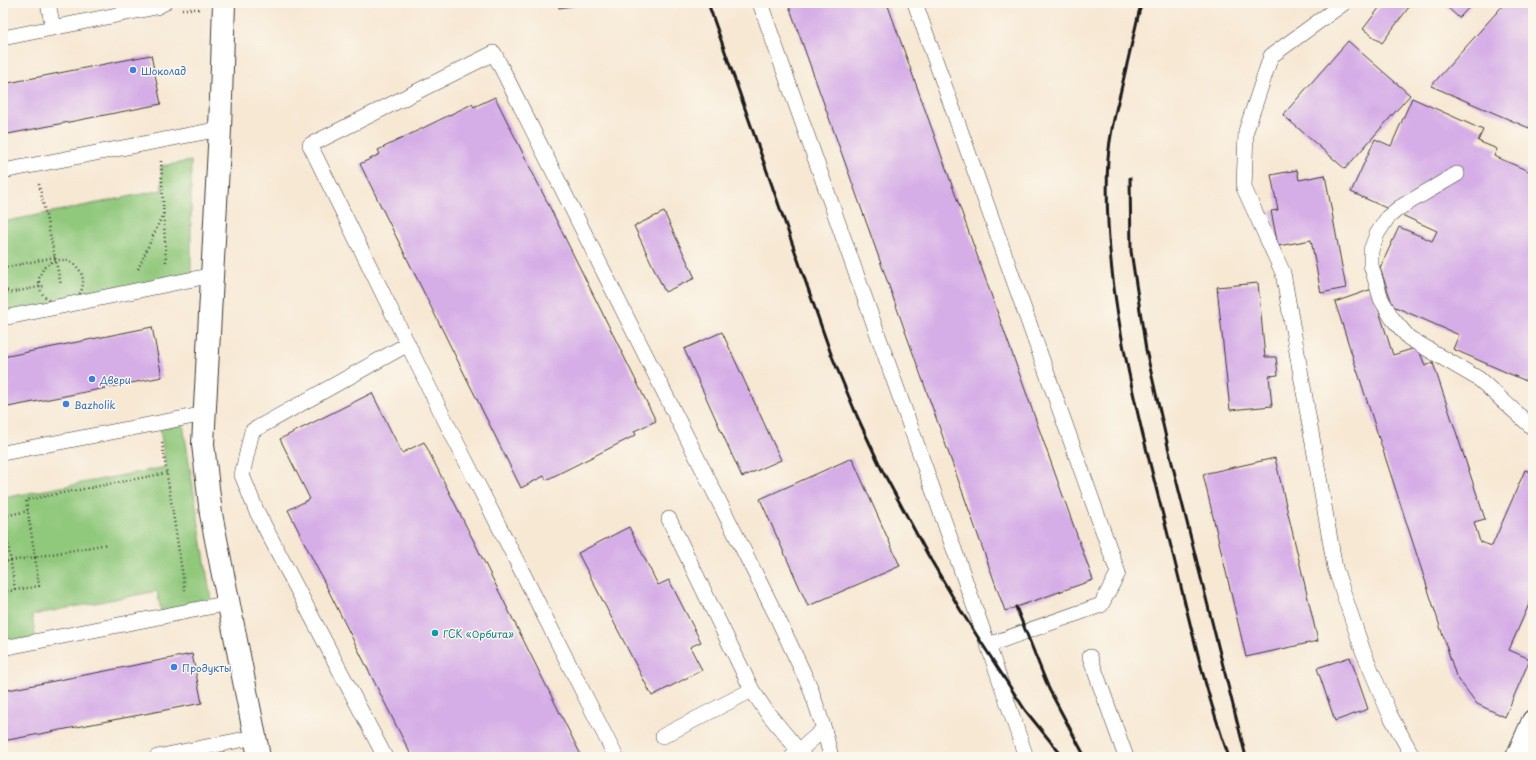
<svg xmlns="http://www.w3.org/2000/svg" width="1536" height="760" viewBox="0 0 1536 760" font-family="'Playpen Sans',sans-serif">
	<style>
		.green { fill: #90c87b; stroke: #56724c }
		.building { fill: #d6aee7 }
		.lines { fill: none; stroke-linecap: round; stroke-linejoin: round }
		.service-casing { stroke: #3d3b38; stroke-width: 16 }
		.minor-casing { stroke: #3d3b38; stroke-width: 24 }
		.tertiary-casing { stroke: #3d3b38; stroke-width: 24 }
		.path { stroke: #3d3b38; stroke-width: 2.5; stroke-dasharray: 1 3; stroke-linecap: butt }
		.service { stroke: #fff; stroke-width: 15 }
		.minor { stroke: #fff; stroke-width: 22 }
		.tertiary { stroke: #fff; stroke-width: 22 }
		.rail { stroke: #1c1c1c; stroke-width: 3 }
		.shop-dot { fill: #3f7fe0; stroke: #fbf7ec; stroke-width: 1.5 }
		.culture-dot { fill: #0f9aa8; stroke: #fbf7ec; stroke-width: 1.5 }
		.labels { text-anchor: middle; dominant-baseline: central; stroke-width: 3; stroke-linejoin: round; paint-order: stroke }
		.shop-label { font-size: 10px; fill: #366cbe; stroke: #fbf7ec; text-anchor: start }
		.culture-label { font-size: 10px; fill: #0d838f; stroke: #fbf7ec; text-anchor: start }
	</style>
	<rect width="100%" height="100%" fill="#fbf7ec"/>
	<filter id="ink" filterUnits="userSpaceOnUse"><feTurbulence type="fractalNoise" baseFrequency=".025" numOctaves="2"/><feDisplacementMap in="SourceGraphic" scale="8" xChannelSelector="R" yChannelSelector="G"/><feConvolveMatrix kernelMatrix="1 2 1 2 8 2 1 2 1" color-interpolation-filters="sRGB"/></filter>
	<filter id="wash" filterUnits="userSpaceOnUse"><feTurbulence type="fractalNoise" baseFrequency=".012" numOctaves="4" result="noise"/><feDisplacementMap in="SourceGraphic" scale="16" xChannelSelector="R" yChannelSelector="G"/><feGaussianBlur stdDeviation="0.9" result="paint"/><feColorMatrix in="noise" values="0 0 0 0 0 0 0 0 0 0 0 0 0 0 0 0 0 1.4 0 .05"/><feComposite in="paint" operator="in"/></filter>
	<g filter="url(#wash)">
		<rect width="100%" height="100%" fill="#f7e8d4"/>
		<path class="green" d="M191,161V279L3,318V222L162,190L161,166Z
			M183,424L212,606L162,616L157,591L32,615L36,641L3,648V498L166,467L160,429Z"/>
		<g id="blocks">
			<path class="building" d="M558,3H583V4L559,8Z
				M788,3H887L1093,580L1005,611Z
				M1383,3H1412L1382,43L1363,29Z
				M1443,3H1473L1459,18Z
				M1505,3H1533V117L1529,128L1431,86Z
				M1348,41L1410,95L1345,169L1283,115Z
				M151,55L161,104L3,135V84Z
				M495,97L656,421L634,431L636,435L546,480L544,476L521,488L360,164L380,154L378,150L472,104L474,107Z
				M1412,98L1483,130L1478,141L1497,149L1494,156L1533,173V384L1453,349L1459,335L1393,306L1380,268L1399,227L1432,241L1437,231L1351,192L1375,139L1391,146Z
				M1297,170L1299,180L1325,175L1346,288L1321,293L1311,240L1278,246L1271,211L1278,210L1271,175Z
				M664,212L695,278L665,292L634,226Z
				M1258,283L1265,357H1276L1278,375L1269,376L1272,406L1230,410L1217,287Z
				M1372,289L1393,355L1418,347L1425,366L1433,363L1485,519L1474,522L1480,542L1492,546L1525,470L1533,473V595L1509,650L1530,659L1505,717L1477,704L1456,676L1335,302Z
				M152,327L162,377L3,408V357Z
				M722,332L781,460L742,477L684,349Z
				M372,393L402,453L424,442L582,757H412L288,510L310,499L280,439Z
				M852,458L900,566L808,606L760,499Z
				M1275,458L1318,641L1246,657L1203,474Z
				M629,527L658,585L669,580L701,642L690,647L702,670L652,696L578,553Z
				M192,654L202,703L3,741V691Z
				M1350,657L1368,709L1335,721L1317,668Z"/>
		</g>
	</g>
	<g filter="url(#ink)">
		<use href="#blocks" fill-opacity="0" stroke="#3d3b38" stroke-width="1"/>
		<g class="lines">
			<defs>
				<path id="service" d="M48,3L53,28
					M760,3L988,645L1101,605L1118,573L915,3
					M1344,3L1271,56L1246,131L1244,188L1283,273L1335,568L1363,651L1390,715L1413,757
					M3,38L156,7L164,3
					M3,171L220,129
					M1457,174L1399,208L1388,217L1377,234L1371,250V265L1381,299L1392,318L1409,338L1479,379L1533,428
					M3,318L213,275
					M3,453L205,414
					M669,519L752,690L766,711L804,757
					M988,645L1026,757
					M3,648L229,603
					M1090,657L1126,757
					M663,736L752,690
					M157,757L255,737
					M385,757L256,510L242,475L252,431L408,344
					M616,757L444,418L310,145L494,53L777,617L810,687L824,729L831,757
					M792,757L824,729"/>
				<path id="minor" d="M224,3L220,129L203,444L211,514L259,757"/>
				<path id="tertiary" d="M1517,757L1533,721"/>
			</defs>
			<use href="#service" class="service-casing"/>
			<use href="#minor" class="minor-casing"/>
			<use href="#tertiary" class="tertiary-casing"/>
			<path class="path" d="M182,9H199
				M161,161L166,264
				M39,184L61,285
				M39 282a22 22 0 1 1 44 0a22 22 0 1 1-44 0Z
				M3,268L55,257
				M138,269L163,214
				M3,290L10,291
				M3,294L44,286
				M162,443L185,590
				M3,509L15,590
				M4,516L28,511
				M3,562L35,557L26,500L167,473
				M3,592L39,586L35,557L108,544"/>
			<use href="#service" class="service"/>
			<use href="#minor" class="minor"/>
			<use href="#tertiary" class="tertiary"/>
			<path class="rail" d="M708,3L831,354L857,416L882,470L928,555L961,611L1025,710L1063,757
				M1142,3L1139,12C1133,38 1127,64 1121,90C1115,112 1110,135 1108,158C1101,287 1138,415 1169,539C1188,612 1203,686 1229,757
				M1130,178L1131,251L1146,350L1169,451L1246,757
				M1016,607L1049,689L1085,757"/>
		</g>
	</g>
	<g class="shop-dot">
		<circle cx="133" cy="70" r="4"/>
		<circle cx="92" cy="379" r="4"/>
		<circle cx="66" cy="404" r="4"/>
		<circle cx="174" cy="667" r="4"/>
	</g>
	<circle class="culture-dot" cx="435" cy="633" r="4"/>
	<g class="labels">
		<g class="shop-label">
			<text x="141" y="70">Шоколад</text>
			<text x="100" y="379">Двери</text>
			<text x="74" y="404">Bazholik</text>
			<text x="182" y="667">Продукты</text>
		</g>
		<g class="culture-label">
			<text x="443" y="633">ГСК «Орбита»</text>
		</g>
	</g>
	<rect width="1536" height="760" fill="none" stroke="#fbf7ec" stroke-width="16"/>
</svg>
